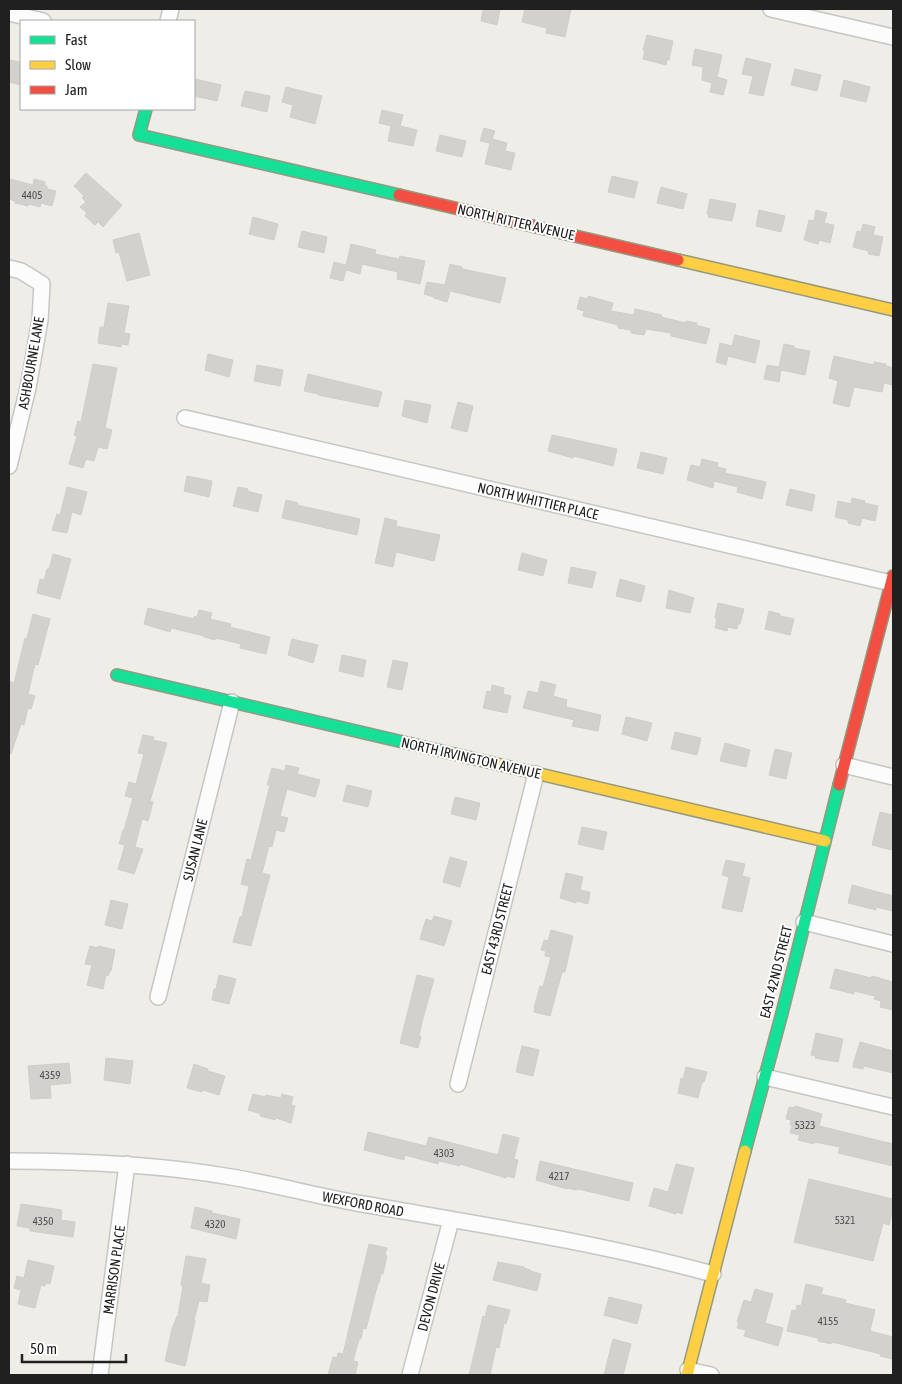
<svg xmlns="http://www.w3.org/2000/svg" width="902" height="1384" viewBox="0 0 902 1384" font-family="'Asap Condensed',sans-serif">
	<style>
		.building { fill: #d2d1cd; stroke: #d1cec9 }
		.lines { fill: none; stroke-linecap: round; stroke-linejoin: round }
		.street-casing { stroke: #c7c6c4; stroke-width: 18 }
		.fast-casing { stroke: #959980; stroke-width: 14 }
		.slow-casing { stroke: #959980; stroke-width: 14 }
		.jam-casing { stroke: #959980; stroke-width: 14 }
		.street { stroke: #fcfcfc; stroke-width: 15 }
		.fast { stroke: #16e098; stroke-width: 11 }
		.slow { stroke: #ffcf43; stroke-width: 11 }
		.jam { stroke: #f24e42; stroke-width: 11 }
		.labels { text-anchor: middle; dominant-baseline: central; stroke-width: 4; stroke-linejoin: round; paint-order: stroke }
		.number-label { font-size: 11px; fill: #4c4c4b }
		.street-label { font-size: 14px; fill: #202020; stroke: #fff }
	</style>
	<rect width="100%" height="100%" fill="#eeede8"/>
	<path class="building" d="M483,9H500L497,25L481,21Z
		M525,9H571L565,37L546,33L547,28L522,22Z
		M647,35L673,41L669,60H667L666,65L643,59L645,51L643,50Z
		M695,49L722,55L717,77L727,80L723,95L710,92L712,83L702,80L703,67L692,65Z
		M746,58L771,64L763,96L749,93L753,76L742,74Z
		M9,60L21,62V85L9,82Z
		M795,69L821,75L817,91L791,85Z
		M195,79L221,85L217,101L194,96Z
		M844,80L870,87L866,102L840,96Z
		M286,87L322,96L315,124L290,117L293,105L282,102Z
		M245,91L270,96L267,112L241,106Z
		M382,110L403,115L400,126L417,130L413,146L388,141L391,126L379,123Z
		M484,128L495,131L492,139L507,143L505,151L515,153L511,170L485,164L490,143L480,141Z
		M440,135L466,141L462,157L436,151Z
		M86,173L122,205L103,227L98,222L95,225L85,216L87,213L80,207L86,202L82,198L84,196L74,186Z
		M612,176L638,182L634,198L608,192Z
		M10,179L33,185L34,179L45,182V186H47V189L56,191L52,206L41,203L40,207L29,204L28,206L15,203V201L9,199V186Z
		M661,187L687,194L683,209L657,203Z
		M710,199L736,204L732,221L708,217L709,215L707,214Z
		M759,210L785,216L781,232L756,226Z
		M816,210L827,213L824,223L834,225L830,243L819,240L818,244L804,240L809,220L814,221Z
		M253,217L278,224L274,240L249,234Z
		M863,224L875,227L873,235L883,237L879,256L868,254L869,251L853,247L857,231L861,232Z
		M302,231L327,237L324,253L298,247Z
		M139,233L150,275L127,281L119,252L116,253L113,240Z
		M351,244L376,250L375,254L399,259L400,256L425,261L420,284L397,279L398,272L362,264L360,274L346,270L343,281L330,278L334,262L346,265Z
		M450,264L462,267V269L506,278L500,303L450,291L447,302L434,298V297L424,294L427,282L445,285Z
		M588,296L613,303L611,311L634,315L635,309L662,315L661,317L686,323V321L697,323L696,325L710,329L706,344L671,336V333L646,329L644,335L631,333V330L618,328V325L583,316L584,311L577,309L580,297L588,299Z
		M108,303L129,306L124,333L130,334L128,345L121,344V347L98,343L100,327H104Z
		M735,335L760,341L755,363L728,356L726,365L716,362L720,343L732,346Z
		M784,344L794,346V348L810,351L805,375L781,370L779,382L764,379L767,365L779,367Z
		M208,354L233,360L229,377L205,370Z
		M834,356L874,365V362L886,364V366L893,368V385L884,383L882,392L854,387L849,407L833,403L838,381L829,378Z
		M93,364L117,368L105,428L112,430L107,449L98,447L94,461L86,459L83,468L69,464L77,436L74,435L78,421L81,422Z
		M257,365L283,370L280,386L254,381Z
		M308,374L382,392L378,407L318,395V394L304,391Z
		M405,400L431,405L427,423L402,416Z
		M458,402L473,406L467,432L451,428Z
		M552,435L617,449L613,466L574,456L573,458L548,451Z
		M641,452L667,458L663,474L637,468Z
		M702,459L718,463L717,467L726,469L725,473L766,482L762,499L737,492L738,487L714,481L713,488L687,480L691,465L700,467Z
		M187,476L212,481L209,497L184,491Z
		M67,487L87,492L81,515L72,512L67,533L52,530L57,514L60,515Z
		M238,487L248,489L247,491L262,495L258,512L233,506Z
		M790,489L815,495L812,511L786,505Z
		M852,498L865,501L864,503L878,506L875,521L862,518L860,526L848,523V520L835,517L838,501L851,504Z
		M286,500L298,503L297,505L360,519L357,535L282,518Z
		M385,518L397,521L396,526L440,535L434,561L396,552L393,567L375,563Z
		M522,553L547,560L543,576L518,570Z
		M53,554L71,559L60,599L37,593L40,579L44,580L47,569H49Z
		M571,567L596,572L592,588L568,583Z
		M620,579L645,586L641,602L616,596Z
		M669,590L694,598L690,613L666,608Z
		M718,603L744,609L740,624H738L737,629L728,627L727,631L715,628L717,619L715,618Z
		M148,608L194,619V616L197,617L199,610L212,613L210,619L231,624L230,627L270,637L266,654L240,648L241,644L216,638L215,640L204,637V636L171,628L170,632L144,624Z
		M769,611L780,614V616L794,619L790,635L765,629Z
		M33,614L50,619L38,665L35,664L28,694L35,696L31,709L28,708L24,725L21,724L11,754H9V681L14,683L25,638H27Z
		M292,639L318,645L313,663L288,655Z
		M342,655L366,660L363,677L339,671Z
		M393,660L408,663L402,690L387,687Z
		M541,681L556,685L553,696L567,700L566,707L601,715L598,731L572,726L574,720L523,708L528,691L538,693Z
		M492,685L504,688L503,694L511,696L507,713L483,708L487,691L491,692Z
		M626,717L652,723L647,741L622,734Z
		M675,732L701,738L697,755L671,749Z
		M143,735L154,737L153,740L167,743L150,801L153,802L148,821L142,819L135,847L143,849L134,874L118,869L125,845L119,844L123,830H124L133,798L125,796L129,782L136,784L144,754L138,753Z
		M725,743L750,750L746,767L720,761Z
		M775,749L792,753L786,779L769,775Z
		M286,765L299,768L297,774L320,780L315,797L287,789L280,816L288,818L284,832L276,830L272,847L269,846L262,873L270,875L251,946L233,942L240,917H242L249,886L241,884L247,859L251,860L270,785H267L272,768L285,771Z
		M347,785L372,791L368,807L343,801Z
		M455,797L480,803L476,820L451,814Z
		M880,812L893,815V841L891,850L872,845Z
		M582,827L607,832L603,850L578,844Z
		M450,857L467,862L460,887L443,882Z
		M726,860L745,864L742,876L750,878L742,912L722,908L729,877L722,875Z
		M566,873L583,877L580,890L590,892L588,904L577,901L576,903L560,898Z
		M852,885L893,896V911L876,907V910L848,903Z
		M111,900L128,904L122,929L105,925Z
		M434,916L452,921L444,946L420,939L426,919L432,921Z
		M551,930L573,936L565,972H562L550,1016L534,1012L535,1008H534L540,986L543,987L551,957L545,956L546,951L541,950L544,940L548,941Z
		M90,946L98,948V946L115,950L111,971H110L108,976L106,975L103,989L87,985L92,965L85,964Z
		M835,969L871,978L872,976L893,982V1010L880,1007L881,1001L874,999L875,996L854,991V994L830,988Z
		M219,975L236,979L229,1004L212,1000L214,989H216Z
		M417,975L434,979L422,1022L419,1036L421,1037L418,1048L400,1043Z
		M816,1033L843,1039L838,1062L815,1058L816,1056L811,1055Z
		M860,1042L893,1051V1073L864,1066L863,1069L853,1067V1065Z
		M522,1046L539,1050L533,1076L516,1072Z
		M106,1058L133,1061L130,1084L104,1080Z
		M69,1063L71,1083L50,1085L51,1098L31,1099L28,1066Z
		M194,1064L208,1069V1071L225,1076L219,1095L203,1090L202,1092L187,1088Z
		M686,1067L707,1072L704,1082H702L698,1098L678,1093L681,1078L683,1079Z
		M253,1094L266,1097V1095L281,1098L282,1094L293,1097L291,1105L295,1106L291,1123L276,1118L275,1120L260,1116L261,1114L248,1110Z
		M795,1106L822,1114L819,1126L893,1144V1166L838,1153L840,1147L815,1142L814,1144L798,1140L800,1135L790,1133L792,1125H790L791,1120L786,1119L789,1107L794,1108Z
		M368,1132L426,1146L429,1137L498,1155L503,1134L519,1138L514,1159L518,1160L514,1178L507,1176L506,1178L460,1164V1166L439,1161L438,1164L405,1155L404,1160L364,1150Z
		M540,1161L633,1183L629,1201L578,1189L577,1190L567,1188V1189L536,1180Z
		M676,1164L694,1168L682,1214L677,1212L676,1214L649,1206L654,1188L668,1192Z
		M809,1179L893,1199V1209L889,1225L883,1223L873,1261L794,1242Z
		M21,1204L62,1210L61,1220L75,1222L73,1237L30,1231V1228L17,1226Z
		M195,1207L212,1211V1213L240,1219L236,1239L191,1228Z
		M369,1244L387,1248L385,1255L387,1256L383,1274H381L379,1283H378L366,1329L363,1328L361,1339H359L353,1361L358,1362L355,1375H328L333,1357L337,1358L338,1353L343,1354Z
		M186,1256L206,1259L201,1283L210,1285L207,1302L199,1301L194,1320L195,1321L185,1366L165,1361L172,1329L177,1316H178L183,1286L181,1285Z
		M28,1260L54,1266L50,1284L46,1283L45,1286L41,1285L35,1308L18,1304L21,1290L14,1288L17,1276L24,1278Z
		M498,1262L524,1267V1268L530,1270V1271L541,1274L537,1291L493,1280Z
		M806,1284L823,1288L821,1294L846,1300L845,1303L875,1310L870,1331L893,1337V1359L880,1356L881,1354L832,1342L831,1344L818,1341V1338L787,1331L792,1310L796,1311L797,1305L801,1306Z
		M755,1289L773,1294L765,1323L783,1328L778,1346L744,1336L746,1330L737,1328L739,1323L737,1322L744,1300L751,1302Z
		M609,1297L642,1305L637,1324L604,1315Z
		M488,1305L510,1310L506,1324L504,1323L499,1348L496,1347L490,1375H469L483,1316L485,1317Z
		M613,1339L631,1344L623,1375H604Z"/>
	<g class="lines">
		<defs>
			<path id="street" d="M771,9L893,37
				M9,13L43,21
				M168,21L171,9
				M9,268L21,271L42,284L40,320L28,388L9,466
				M185,418L891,583
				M844,765L893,777
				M804,922L893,944
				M158,997L232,702
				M765,1077L893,1107
				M458,1084L536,774
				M9,1161C84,1161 157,1164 231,1177C274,1184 315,1196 357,1203C476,1224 596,1242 713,1274
				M688,1370L711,1375
				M100,1375L127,1164
				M410,1375L451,1220"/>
			<path id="fast" d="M146,109L139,135L399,195
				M117,675L454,754
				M745,1151L782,1013L839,785"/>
			<path id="slow" d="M678,260L893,310
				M454,754L825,841
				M687,1375L745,1151"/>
			<path id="jam" d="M399,195L678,260
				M839,785L893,576"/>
		</defs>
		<use href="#street" class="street-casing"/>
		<use href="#fast" class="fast-casing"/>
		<use href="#slow" class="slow-casing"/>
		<use href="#jam" class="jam-casing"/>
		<use href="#street" class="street"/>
		<use href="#fast" class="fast"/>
		<use href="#slow" class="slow"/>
		<use href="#jam" class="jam"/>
	</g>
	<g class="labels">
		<g class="number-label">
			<text x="32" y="195">4405</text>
			<text x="50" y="1075">4359</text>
			<text x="805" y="1125">5323</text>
			<text x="444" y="1153">4303</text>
			<text x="559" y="1176">4217</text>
			<text x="845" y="1220">5321</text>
			<text x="43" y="1221">4350</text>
			<text x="215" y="1224">4320</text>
			<text x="828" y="1321">4155</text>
		</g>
		<g class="street-label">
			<text transform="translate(516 222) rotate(13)">NORTH RITTER AVENUE</text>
			<text transform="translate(31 363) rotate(-80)">ASHBOURNE LANE</text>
			<text transform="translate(538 501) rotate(13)">NORTH WHITTIER PLACE</text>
			<text transform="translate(471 758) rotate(13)">NORTH IRVINGTON AVENUE</text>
			<text transform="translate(195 850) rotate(-76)">SUSAN LANE</text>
			<text transform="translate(497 929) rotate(-76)">EAST 43RD STREET</text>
			<text transform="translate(776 972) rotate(-76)">EAST 42ND STREET</text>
			<text transform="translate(363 1204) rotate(11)">WEXFORD ROAD</text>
			<text transform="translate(114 1270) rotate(-82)">MARRISON PLACE</text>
			<text transform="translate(431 1297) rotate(-75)">DEVON DRIVE</text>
		</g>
	</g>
	<rect width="902" height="1384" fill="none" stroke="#202020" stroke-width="20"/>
	<rect x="20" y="20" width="175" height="90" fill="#ffffff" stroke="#a6a6a6"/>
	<rect x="30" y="36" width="25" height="8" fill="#16e098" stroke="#a6a6a6"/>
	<text x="65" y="45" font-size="15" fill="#202020">Fast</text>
	<rect x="30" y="61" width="25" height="8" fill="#ffcf43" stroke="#a6a6a6"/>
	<text x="65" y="70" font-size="15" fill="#202020">Slow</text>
	<rect x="30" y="86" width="25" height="8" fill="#f24e42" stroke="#a6a6a6"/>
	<text x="65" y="95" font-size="15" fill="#202020">Jam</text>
	<path d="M22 1354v8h104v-8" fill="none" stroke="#202020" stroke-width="2.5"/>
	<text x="30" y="1354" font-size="15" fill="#202020" stroke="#ffffff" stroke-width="4" paint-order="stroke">50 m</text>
</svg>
